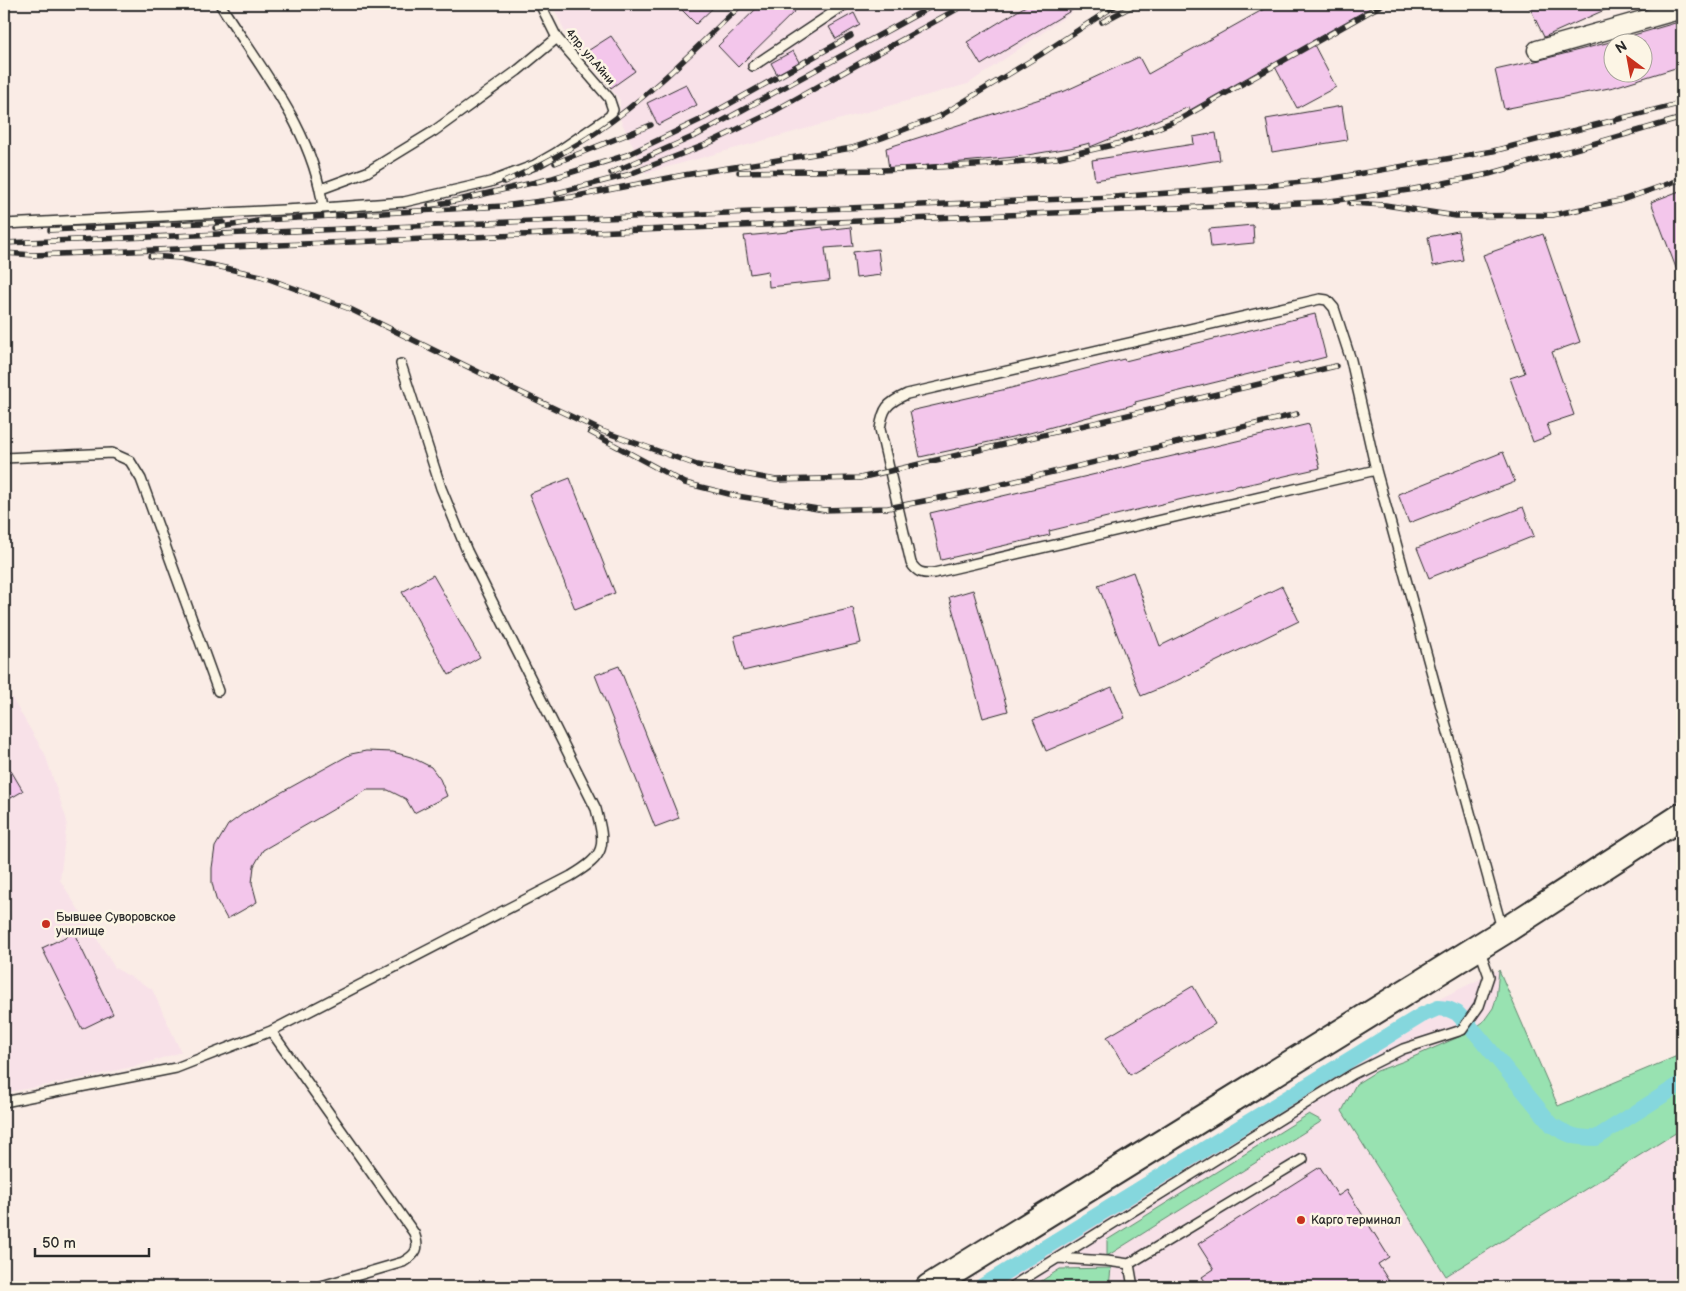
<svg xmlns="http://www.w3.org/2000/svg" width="1686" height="1291" viewBox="0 0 1686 1291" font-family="'Balsamiq Sans',sans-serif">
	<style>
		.built { fill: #f8e1e8 }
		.green { fill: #98e2b1; stroke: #62866e }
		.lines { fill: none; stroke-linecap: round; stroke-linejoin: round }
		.canal { stroke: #85d7dd; stroke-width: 16 }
		.building { fill: #f3c6eb; stroke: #2b2b2b }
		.lane-casing { stroke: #2b2b2b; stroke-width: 12 }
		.street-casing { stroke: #2b2b2b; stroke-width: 21 }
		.secondary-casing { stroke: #2b2b2b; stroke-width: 29 }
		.lane { stroke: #fcf5e5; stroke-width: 9 }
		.street { stroke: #fcf5e5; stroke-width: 18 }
		.secondary { stroke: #fcf5e5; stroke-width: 25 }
		.rail-casing { stroke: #2b2b2b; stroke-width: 5.5 }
		.rail { stroke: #fcf5e5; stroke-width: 4; stroke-dasharray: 11; stroke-linecap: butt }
		.poi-dot { fill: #c8321e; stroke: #fcf5e5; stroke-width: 2 }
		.labels { text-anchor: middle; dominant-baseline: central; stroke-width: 5; stroke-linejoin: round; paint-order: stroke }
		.street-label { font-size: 12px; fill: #2b2b2b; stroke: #fcf5e5 }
		.poi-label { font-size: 12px; fill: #2b2b2b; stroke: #fcf5e5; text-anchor: start }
	</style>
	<rect width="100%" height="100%" fill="#faece6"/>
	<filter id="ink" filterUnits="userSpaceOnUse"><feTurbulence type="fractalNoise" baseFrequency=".02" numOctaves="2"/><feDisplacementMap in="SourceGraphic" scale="10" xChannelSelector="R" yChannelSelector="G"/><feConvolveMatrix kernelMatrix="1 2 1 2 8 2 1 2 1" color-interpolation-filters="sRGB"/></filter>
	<g filter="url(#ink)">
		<path class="built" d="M552,4H1084L968,84L646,173L620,119V100L565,32Z
			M4,685L45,754L67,821L60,880L115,968L152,989L181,1052L140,1065L80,1079L4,1093Z
			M1499,970L1558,1106L1682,1054V1287H982L1414,1011Z"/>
		<path class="green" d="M1499,970L1558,1106L1682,1054V1129L1446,1276L1342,1111L1356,1084L1377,1071L1404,1061L1470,1032L1483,1022L1493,1008L1496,999Z
			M1309,1114L1322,1121L1107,1256V1240Z
			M1111,1268L1109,1287H1032L1060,1269Z"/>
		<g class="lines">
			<path class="canal" d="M981,1287L1422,1015L1438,1008L1448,1009L1457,1013L1476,1033L1552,1125C1569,1136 1577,1138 1596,1138L1682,1083"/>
		</g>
		<path class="building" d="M676,4H717L696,24Z
			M761,4H802L738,67L718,46Z
			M1029,4H1082L981,65L967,42Z
			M1273,4H1377L1312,41L1336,87L1297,108L1273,63L1190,110L1189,107L1090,147V143L1070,148L1015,157L889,169L886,148L1065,91L1139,57L1148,74Z
			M1528,4H1618L1544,37Z
			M854,13L860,25L836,39L829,27Z
			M1682,21V66L1614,87L1504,109L1495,70L1540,60L1614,41V72H1644V42H1621L1620,39Z
			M611,36L635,71L611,88L586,52Z
			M793,51L799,62L777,74L771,63Z
			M686,84L697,105L658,125L647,103Z
			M1342,106L1347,140L1272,152L1266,119Z
			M1216,133L1220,160L1095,180L1092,160L1194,144L1193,137Z
			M1682,190V281H1681L1651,202Z
			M1253,225L1254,243L1211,247L1209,229Z
			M823,227V230L851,227L853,246L825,248L829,281L769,287L768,271L750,274L744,236L788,232V231Z
			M1458,231L1463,260L1433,266L1428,237Z
			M1543,234L1580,342L1552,352L1574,415L1547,424L1551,435L1533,442L1510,378L1525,373L1483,255Z
			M878,249L881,275L856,278L853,252Z
			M1315,314L1326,357L1299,364L1298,362L1135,402L1136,404L1026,434L920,457L910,411L1011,388L1124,359L1125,361Z
			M1309,424L1320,468L1241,486V485L1049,531L1050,535L941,560L930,513Z
			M1503,452L1515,482L1409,523L1398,494Z
			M570,478L615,593L575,609L529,494Z
			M1523,507L1534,536L1429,578L1417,548Z
			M1133,572L1160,646L1282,586L1299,621L1170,684L1141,696L1098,585Z
			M433,575L480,657L449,675L402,592Z
			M973,590L1008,711L983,718L949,597Z
			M853,608L861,643L743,671L734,636Z
			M619,666L679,818L655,827L595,675Z
			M1112,687L1125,718L1046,751L1033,720Z
			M366,751L393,752L411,757L431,767L440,779L447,796L414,813L406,799L388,790H367L263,850L254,866L252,883L257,902L227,919L216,899L212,883V868L215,847L228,825L244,813L351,754Z
			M4,759L23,791L4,802Z
			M74,933L113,1014L82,1029L42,948Z
			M1193,986L1215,1024L1130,1075L1107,1037Z
			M1320,1167L1338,1196L1347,1190L1389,1257L1378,1264L1390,1283L1383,1287H1209L1202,1277L1214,1269L1198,1244Z"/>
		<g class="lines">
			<defs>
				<path id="lane" d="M220,4C259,67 314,131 323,208
					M753,66L846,4
					M321,189L367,172L434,131L517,71L557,38
					M4,224L323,208L404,202L490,182L535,165L556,153L610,116L613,110L609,98L557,38L540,4
					M4,458L112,453L130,461L141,479L218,691
					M1376,470L934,573C923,574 917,573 911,563L880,429C883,408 887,403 907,394L1320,299L1327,300L1334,308L1351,360L1376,470L1502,929
					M4,1102L176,1068L271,1031
					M1058,1258L1107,1261L1129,1264L1303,1159
					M1129,1264L1133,1287
					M318,1287L403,1262C417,1254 420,1248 414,1233L271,1031L571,876C606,855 606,847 596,809L467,551L441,488L401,364
					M1011,1287L1353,1074L1403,1049L1462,1030L1479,1006L1489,976L1479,948"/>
				<path id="street" d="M1537,50L1682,9"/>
				<path id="secondary" d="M929,1287L1503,932L1682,816"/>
			</defs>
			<use href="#lane" class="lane-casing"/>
			<use href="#street" class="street-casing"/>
			<use href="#secondary" class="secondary-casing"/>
			<use href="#lane" class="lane"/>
			<use href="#street" class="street"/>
			<use href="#secondary" class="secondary"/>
			<defs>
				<path id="rail" d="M1102,22L1136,4
					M555,163L651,125
					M739,172L882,170L993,164L1056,158L1121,143L1182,118L1383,4
					M611,173L697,135L936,4
					M504,182C537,167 569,151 598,131C651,95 696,48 742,4
					M557,193L627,175L705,145L767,115L966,4
					M1350,203L1385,205L1456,216L1553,215L1619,201L1682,179
					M429,205L450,202L553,178L627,155L704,118L851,36
					M215,228L263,220L503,206L572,197L684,175L852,148L882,138L940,116L1040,55L1118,4
					M50,230L223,222
					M4,243L1114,197L1264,186L1322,180L1493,151L1682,103
					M4,253L34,255L1323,202L1409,190L1489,174L1682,118
					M150,256L180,258L261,276L350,309L501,383L602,431L697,465L776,480L860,478L1336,366
					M590,432L685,483L737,496L824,510L888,508L965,493L1297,414"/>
			</defs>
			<use href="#rail" class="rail-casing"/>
			<use href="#rail" class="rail"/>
		</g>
	</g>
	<g class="poi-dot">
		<circle cx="46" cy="924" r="5"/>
		<circle cx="1301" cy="1220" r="5"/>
	</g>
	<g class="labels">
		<g class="street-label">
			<text transform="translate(590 57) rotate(50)">4пр. ул.Айни</text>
		</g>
		<g class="poi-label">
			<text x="56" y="917">Бывшее Суворовское<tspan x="56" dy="14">училище</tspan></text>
			<text x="1311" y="1220">Карго терминал</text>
		</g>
	</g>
	<rect width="1686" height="1291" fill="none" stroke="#fcf5e5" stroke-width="20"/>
	<rect x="10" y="10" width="1666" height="1271" fill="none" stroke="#2b2b2b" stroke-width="2" filter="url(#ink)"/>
	<g transform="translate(1628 58) rotate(328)"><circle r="24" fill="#fcf5e5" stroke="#a8a49b"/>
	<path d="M0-4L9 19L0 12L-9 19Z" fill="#c8321e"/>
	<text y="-8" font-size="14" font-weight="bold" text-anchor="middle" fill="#2b2b2b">N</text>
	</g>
	<path d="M35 1248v8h114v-8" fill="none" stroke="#2b2b2b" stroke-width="2.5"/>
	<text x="42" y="1248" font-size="15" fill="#2b2b2b" stroke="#fcf5e5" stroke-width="4" paint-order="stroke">50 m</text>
</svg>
